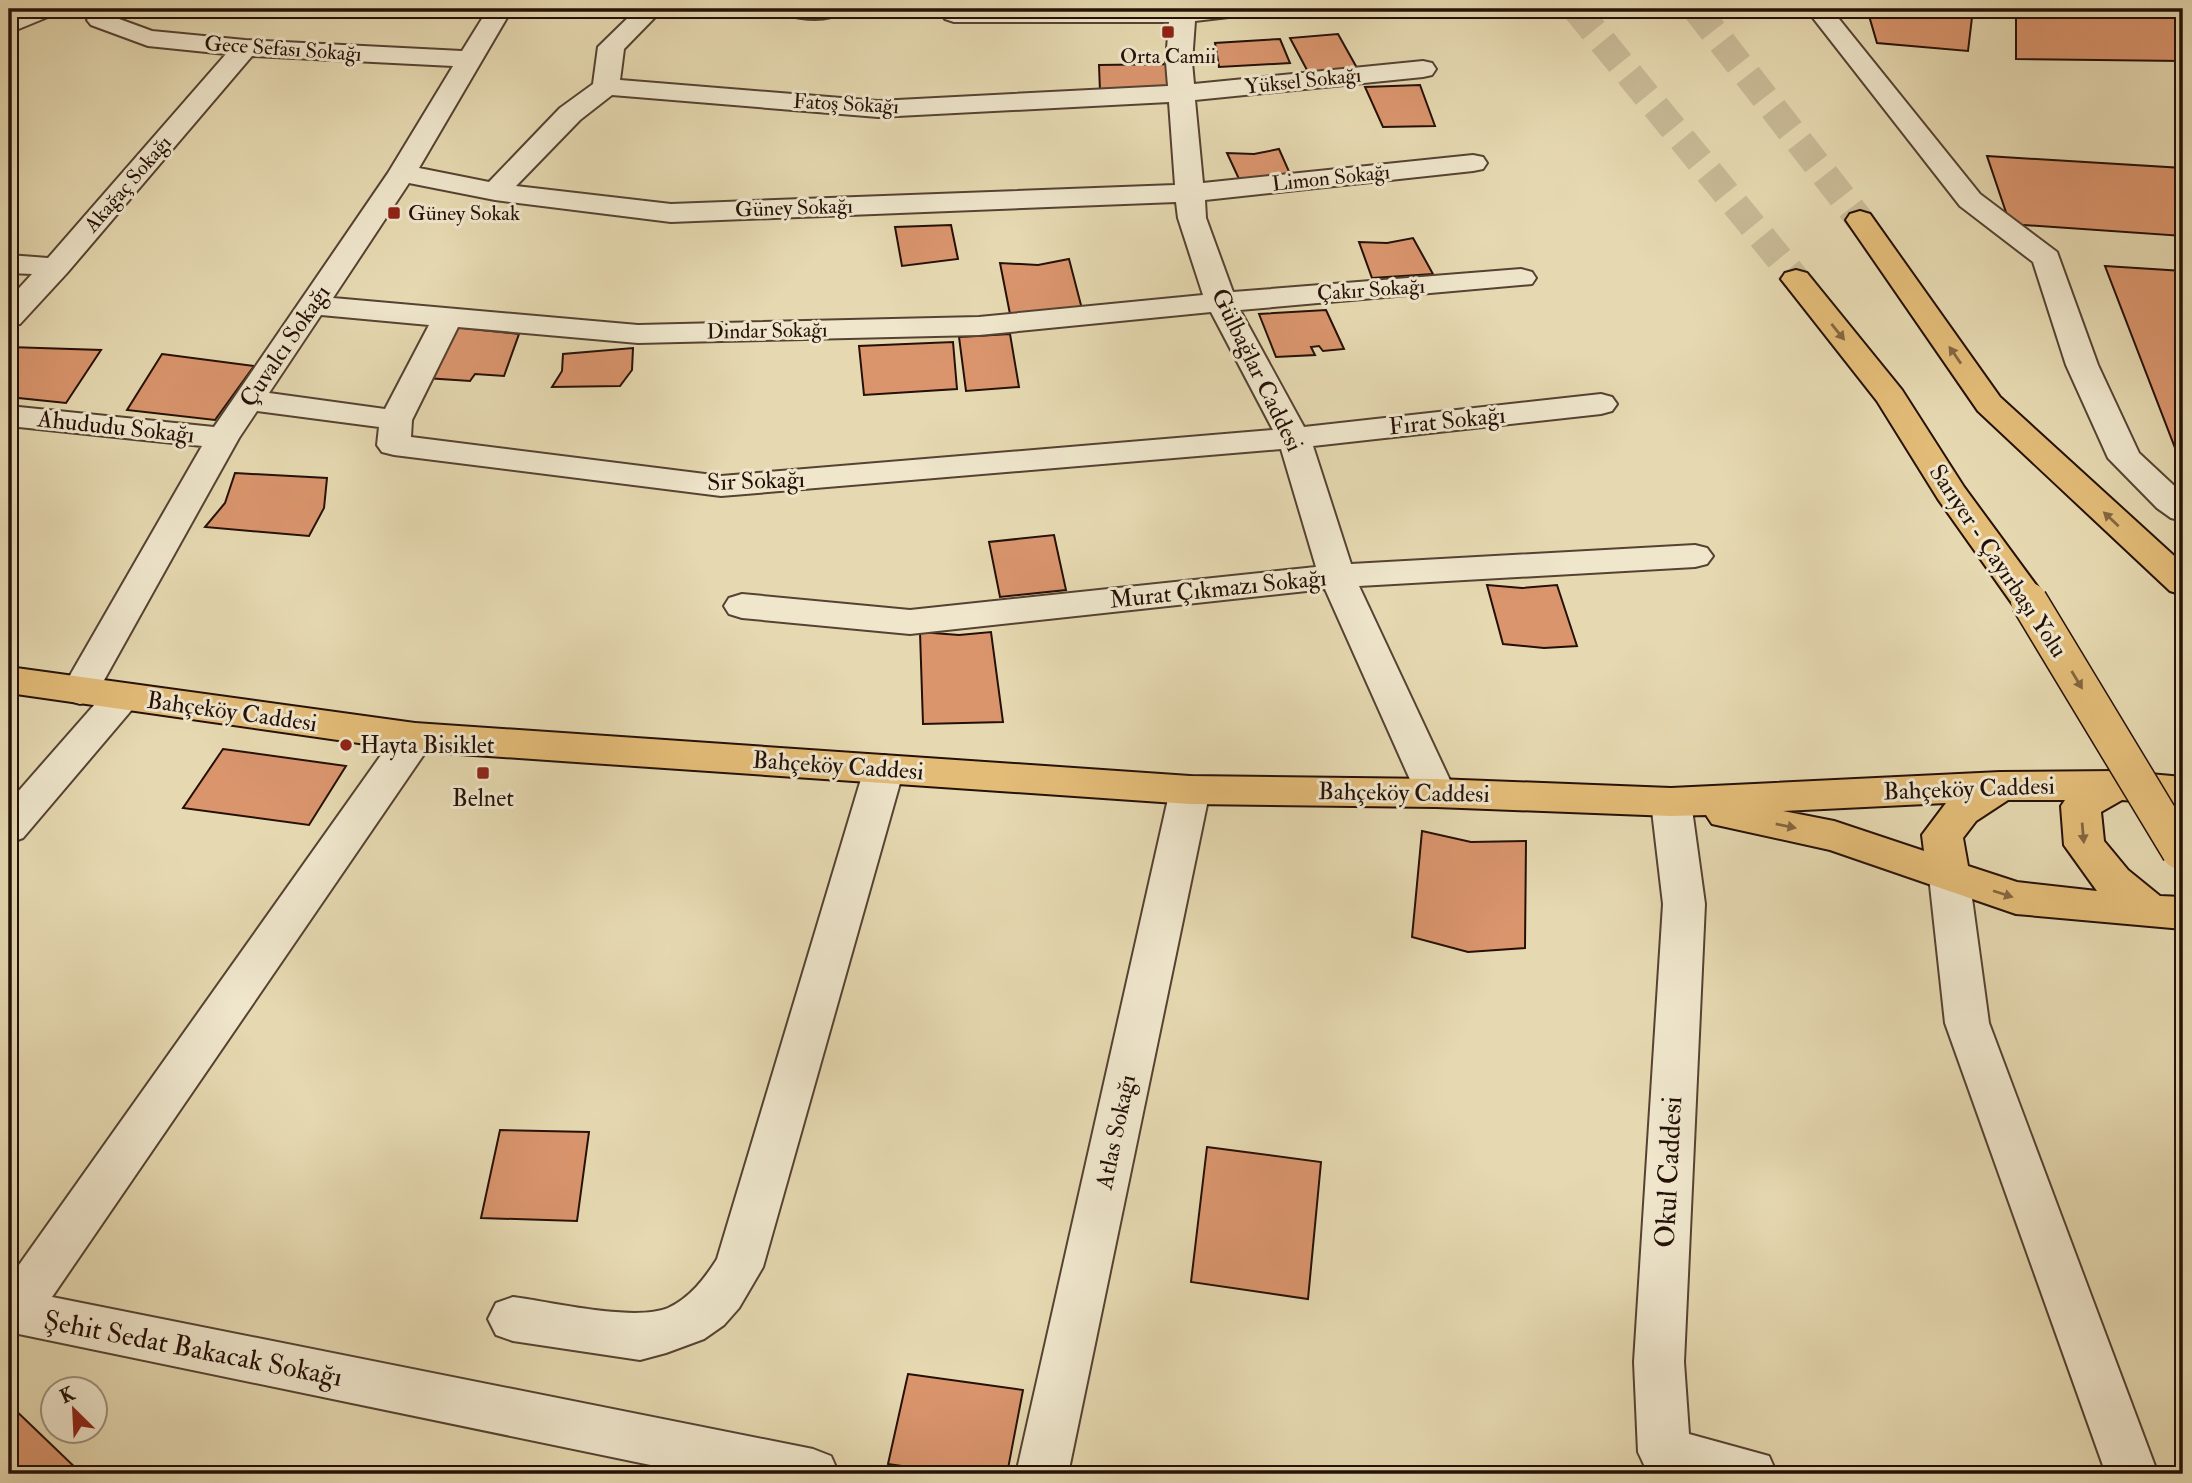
<svg xmlns="http://www.w3.org/2000/svg" width="2192" height="1483" viewBox="0 0 2192 1483" font-family="'IM FELL Double Pica',serif">
	<style>
		.building { fill: #da956d; stroke: #251008; stroke-width: 2 }
		.lines { fill: none; stroke-linecap: round; stroke-linejoin: round }
		.major-tunnel { stroke: #c9bb98; stroke-width: 28; stroke-dasharray: 28 14; stroke-linecap: butt }
		.minor-casing { stroke: #554232; stroke-width: 4 }
		.major-casing { stroke: #251008; stroke-width: 4 }
		.minor { fill: #efe6cc; fill-rule: evenodd }
		.major { fill: #e3bc78; fill-rule: evenodd }
		.major-bridge-casing { stroke: #251008; stroke-width: 39; stroke-linecap: butt }
		.major-bridge { stroke: #e3bc78; stroke-width: 36 }
		.oneway { fill: #846640 }
		.poi-dot { fill: #8f2418; stroke: #efe6cc; stroke-width: 2.5 }
		.labels { text-anchor: middle; dominant-baseline: central; stroke-width: 6; stroke-linejoin: round; paint-order: stroke }
		.far-street-label { font-size: 21px; fill: #251008; stroke: #efe6cc }
		.far-poi-label { font-size: 21px; fill: #251008; stroke: #efe6cc }
		.street-label { font-size: 24px; fill: #251008; stroke: #efe6cc }
		.poi-label { font-size: 24px; fill: #251008; stroke: #efe6cc; text-anchor: start }
		.near-street-label { font-size: 28px; fill: #251008; stroke: #efe6cc }
	</style>
	<rect width="100%" height="100%" fill="#e6d9b1"/>
	<filter id="stains"><feTurbulence type="fractalNoise" baseFrequency=".00286" numOctaves="4"/><feColorMatrix values="0 0 0 0 .2 0 0 0 0 .09 0 0 0 0 .02 0 0 0 .5 -.17"/></filter>
	<radialGradient id="worn" r=".72"><stop offset=".6" stop-color="#630" stop-opacity="0"/><stop offset="1" stop-color="#630" stop-opacity=".3"/></radialGradient>
	<path class="building" d="M1867,9H1973L1968,51L1877,43Z
		M1984,9H2183V61L2016,59V13Z
		M1338,34L1357,68L1308,72L1290,38Z
		M1280,39L1290,63L1219,67L1215,43Z
		M1171,64L1174,89L1100,91L1099,65Z
		M1420,85L1435,126L1383,127L1365,87Z
		M1279,149L1291,176L1239,179L1227,153L1254,154Z
		M1987,156L2183,168V236L2010,224Z
		M951,225L958,259L902,266L895,227Z
		M1413,238L1433,274L1372,278L1359,242L1387,243Z
		M1069,259L1082,309L1047,315L1010,314L1000,263L1038,265Z
		M2105,266L2183,271V466H2182Z
		M1326,310L1344,349L1323,351L1319,346L1311,347L1315,355L1276,357L1259,314Z
		M453,327L519,334L504,376L475,374L470,381L426,378Z
		M1010,334L1019,387L966,391L959,337Z
		M953,342L957,389L864,395L859,346Z
		M9,347L101,350L66,403L9,397Z
		M633,348L632,370L620,386L552,387L562,371L563,354Z
		M162,354L254,366L215,420L127,410Z
		M235,473L327,478L324,508L309,536L205,527L225,503Z
		M1054,535L1066,590L1000,597L989,542Z
		M1487,585L1522,588L1557,585L1577,646L1544,648L1503,644Z
		M920,632L959,635L991,632L1003,722L923,724Z
		M223,749L346,766L309,825L183,808Z
		M1422,831L1471,842L1526,841L1525,948L1468,952L1412,937Z
		M500,1130L589,1132L577,1221L481,1218Z
		M1207,1147L1321,1162L1308,1299L1191,1282Z
		M908,1374L1023,1390L1007,1474H957L888,1464Z
		M9,1404L82,1474H9Z"/>
	<g class="lines">
		<path class="major-tunnel" d="M1576,9L1796,279
			M1696,9L1860,220"/>
		<defs>
			<path id="minor" d="M25,9H58L55,14L9,33V16Z
				M488,9H512L419,168L489,182L560,108L593,84L598,47L637,9H663L624,49L620,80L878,101L1168,86L1166,62L1169,22H954L945,19L941,14L945,9H1257L1254,14L1195,21L1192,62L1194,84L1423,61L1432,63L1436,69L1432,75L1423,77L1195,100L1203,183L1473,155L1483,157L1487,163L1483,169L1473,171L1205,200L1206,218L1233,292L1521,269L1532,272L1536,278L1532,284L1240,310L1304,427L1601,394L1612,397L1617,404L1612,411L1601,414L1313,446L1351,564L1695,545L1707,548L1713,556L1707,564L1695,567L1359,586L1456,793L1450,803L1436,807L1422,803L1416,793L1325,589L910,634L742,618L729,614L724,606L729,598L742,594L910,610L1316,567L1281,449L721,496L394,455L382,452L377,445L379,427L257,411L239,438L93,700L80,704L67,700L61,691L202,446L9,426V406L214,427L388,173L453,66L252,56L67,273L20,324L9,326V299L32,274L9,273V255L48,258L226,54L148,46L91,25L87,20L91,15L100,12L152,31L245,40L462,51ZM612,95L878,117L1169,102L1175,185L671,204L516,186L580,120ZM409,183L495,200L671,222L1176,202L1178,218L1203,295L979,317L638,325L333,298ZM1211,312L1273,430L721,476L411,437L412,420L458,327L638,343L979,335ZM321,315L429,325L385,409L269,393Z
				M779,9H832L835,12L831,17C816,21 797,18 782,14Z
				M1806,9H1831L1980,194L2057,252L2098,365L2139,453L2183,494V521L2171,518L2157,508L2108,458L2066,365L2033,262L1960,206Z
				M122,684L135,688L141,697L135,706L23,838L9,843V802L109,688Z
				M415,723L429,727L434,737L429,747L52,1297L813,1449L831,1456L839,1474H694L9,1332V1279L401,727Z
				M884,755L898,759L904,769L763,1267L739,1308L724,1325L704,1339L666,1353L640,1360L513,1341L496,1335L488,1319L496,1303L513,1297C552,1302 634,1322 668,1308C690,1298 705,1278 717,1259L864,769L870,759Z
				M1190,776L1204,780L1210,790L1068,1474H1016L1170,790L1176,780Z
				M1671,788L1685,792L1691,802L1705,904L1684,1362L1689,1434L1769,1456L1777,1474H1658L1646,1469L1638,1452L1634,1362L1663,904L1651,802L1657,792Z
				M1949,861L1963,865L1969,876L1989,1023L2158,1474H2106L1945,1023L1929,876L1935,865Z"/>
			<path id="major" d="M1860,211L1870,214L2000,397L2183,564V595L2170,591L1978,411L1846,220L1850,214Z
				M1796,270L1807,273L1902,390L1964,487L2042,593L2047,601L2042,609L2029,613L2016,609L1938,499L1877,401L1781,279L1785,273Z
				M9,667L415,723L1190,776L1436,779L1671,788L2000,772L2116,771L2183,777V805L2122,800L2101,812L2104,841L2128,870L2160,896L2183,897V929L2016,914L1830,850L1712,824L1706,815L1671,816L1436,807L1190,804L415,751L9,693ZM2008,800H2065L2061,806L2064,845L2097,891L2017,882L1968,866L1963,838L1976,821ZM1946,803L1922,835L1924,851L1834,821L1783,811Z"/>
		</defs>
		<use href="#minor" class="minor-casing"/>
		<use href="#major" class="major-casing"/>
		<use href="#minor" class="minor"/>
		<use href="#major" class="major"/>
		<defs>
			<path id="major-bridge" d="M2029,601L2180,851"/>
		</defs>
		<use href="#major-bridge" class="major-bridge-casing"/>
		<use href="#major-bridge" class="major-bridge"/>
	</g>
	<defs><path id="oneway-solid" d="M-6-.8H1V-3.2L6.5 0L1 3.2V.8H-6Z" transform="scale(1.75)"/></defs>
	<g class="oneway">
		<use href="#oneway-solid" transform="translate(1838 332) rotate(51)"/>
		<use href="#oneway-solid" transform="translate(1955 355) rotate(-125)"/>
		<use href="#oneway-solid" transform="translate(2111 519) rotate(-137)"/>
		<use href="#oneway-solid" transform="translate(2077 680) rotate(59)"/>
		<use href="#oneway-solid" transform="translate(1786 826) rotate(11)"/>
		<use href="#oneway-solid" transform="translate(2083 833) rotate(85)"/>
		<use href="#oneway-solid" transform="translate(2003 894) rotate(18)"/>
	</g>
	<g class="poi-dot">
		<rect x="1161" y="25" width="14" height="14" rx="3.5"/>
		<rect x="387" y="206" width="14" height="14" rx="3.5"/>
		<circle cx="346" cy="745" r="7"/>
		<rect x="476" y="766" width="14" height="14" rx="3.5"/>
	</g>
	<g class="labels">
		<g class="far-street-label">
			<text transform="translate(283 49) rotate(4)">Gece Sefası Sokağı</text>
			<text transform="translate(1303 81) rotate(-6)">Yüksel Sokağı</text>
			<text transform="translate(846 104) rotate(3)">Fatoş Sokağı</text>
			<text transform="translate(1331 178) rotate(-6)">Limon Sokağı</text>
			<text transform="translate(128 184) rotate(-49)">Akağaç Sokağı</text>
			<text transform="translate(794 208) rotate(-2)">Güney Sokağı</text>
			<text transform="translate(1371 290) rotate(-4)">Çakır Sokağı</text>
			<text transform="translate(767 331) rotate(-1)">Dindar Sokağı</text>
		</g>
		<g class="far-poi-label">
			<text x="1168" y="56">Orta Camii</text>
			<text x="408" y="213" text-anchor="start">Güney Sokak</text>
		</g>
		<g class="street-label">
			<text transform="translate(285 346) rotate(-56)">Çuvalcı Sokağı</text>
			<text transform="translate(1257 370) rotate(64)">Gülbağlar Caddesi</text>
			<text transform="translate(1447 421) rotate(-6)">Fırat Sokağı</text>
			<text transform="translate(116 427) rotate(6)">Ahududu Sokağı</text>
			<text transform="translate(756 481) rotate(-2)">Sır Sokağı</text>
			<text transform="translate(1998 561) rotate(56)">Sarıyer - Çayırbaşı Yolu</text>
			<text transform="translate(1218 589) rotate(-6)">Murat Çıkmazı Sokağı</text>
			<text transform="translate(232 712) rotate(8)">Bahçeköy Caddesi</text>
			<text transform="translate(838 766) rotate(4)">Bahçeköy Caddesi</text>
			<text transform="translate(1969 789) rotate(-2)">Bahçeköy Caddesi</text>
			<text transform="translate(1404 793) rotate(1)">Bahçeköy Caddesi</text>
			<text transform="translate(1116 1132) rotate(-78)">Atlas Sokağı</text>
		</g>
		<g class="poi-label">
			<text x="360" y="745">Hayta Bisiklet</text>
			<text x="483" y="798" text-anchor="middle">Belnet</text>
		</g>
		<g class="near-street-label">
			<text transform="translate(1669 1172) rotate(-87)">Okul Caddesi</text>
			<text transform="translate(193 1349) rotate(11)">Şehit Sedat Bakacak Sokağı</text>
		</g>
	</g>
	<rect width="2192" height="1483" fill="none" stroke="#e6d9b1" stroke-width="35"/>
	<rect x="10" y="10" width="2171" height="1462" fill="none" stroke="#251008" stroke-width="3.5"/>
	<rect x="18" y="18" width="2157" height="1448" fill="none" stroke="#251008" stroke-width="2"/>
	<g transform="translate(74 1410) rotate(336)"><circle r="33" fill="#efe6cc" stroke="#9e907e" stroke-width="2"/>
	<path d="M0-5L12 26L0 18L-12 26Z" fill="#8f2418"/>
	<text y="-10" font-size="19" font-weight="bold" text-anchor="middle" fill="#251008">K</text>
	</g>
	<rect width="100%" height="100%" filter="url(#stains)"/>
	<rect width="100%" height="100%" fill="url(#worn)"/>
</svg>
